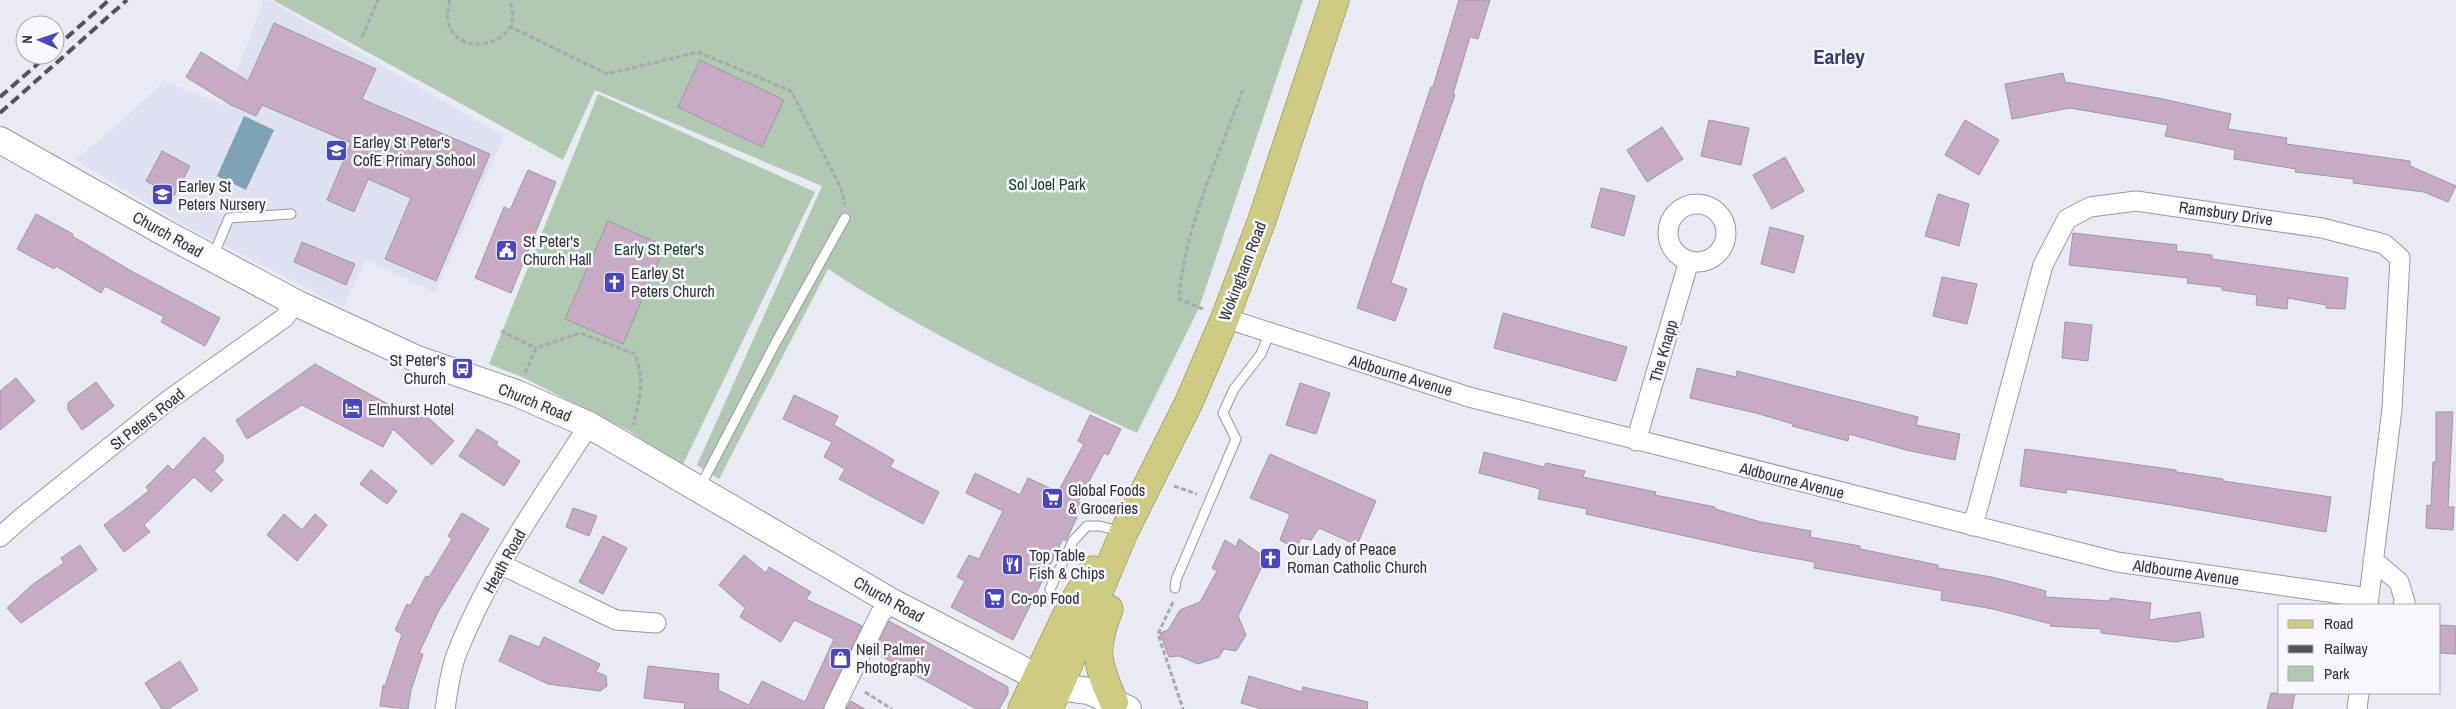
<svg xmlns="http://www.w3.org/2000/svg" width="2456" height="709" viewBox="0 0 2456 709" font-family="'Archivo Narrow',sans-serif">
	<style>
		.built { fill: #dde1f2 }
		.green { fill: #b1c8b2 }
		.water { fill: #7fa2b5 }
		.building { fill: #c7abc5; stroke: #9f979e }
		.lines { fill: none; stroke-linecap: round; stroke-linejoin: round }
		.lane-casing { stroke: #9799a2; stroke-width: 11 }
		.street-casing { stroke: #9799a2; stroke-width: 21 }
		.secondary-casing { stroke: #9799a2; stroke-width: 28 }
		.primary-casing { stroke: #828030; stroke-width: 29 }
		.path { stroke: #a6a9af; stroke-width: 3; stroke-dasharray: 5 2.5; stroke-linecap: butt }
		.lane { stroke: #fff; stroke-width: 9 }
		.street { stroke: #fff; stroke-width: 19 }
		.secondary { stroke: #fff; stroke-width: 26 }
		.primary { stroke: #cecc82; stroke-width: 28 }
		.rail { stroke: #535458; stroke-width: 4; stroke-dasharray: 10 5; stroke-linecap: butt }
		.labels { text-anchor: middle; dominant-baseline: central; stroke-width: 5; stroke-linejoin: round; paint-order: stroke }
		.poi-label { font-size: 16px; fill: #313235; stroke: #f7f8fe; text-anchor: start }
		.park-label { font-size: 16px; fill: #18431e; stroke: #f7f8fe }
		.street-label { font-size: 16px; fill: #313235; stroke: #f7f8fe }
		.district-label { font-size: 21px; font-weight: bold; fill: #383a76; stroke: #f7f8fe }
	</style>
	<rect width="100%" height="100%" fill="#e8ebf4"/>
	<path class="built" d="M264,0H268L504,136L435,293L366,259L343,307L180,223L75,160L124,119L164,81L224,105Z"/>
	<path class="green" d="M273,0H1303L1199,308L1137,433C1030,383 927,334 828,269L719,479L697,465L822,186L595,90L563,160Z
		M598,94L815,192L683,464L662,456L631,432L522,377L489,364Z"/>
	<path class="water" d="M244,116L274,130L246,190L217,176Z"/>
	<path class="building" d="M1459,0H1490L1478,39L1470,37L1453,94L1455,95L1424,181L1391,283L1407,289L1395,321L1357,308L1431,87H1433Z
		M274,23L376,69L362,99L490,154L436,281L385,259L411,198L368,179L354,212L327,200L351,143L262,105L256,116L231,105L186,77L201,52L248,81Z
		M700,60L784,100L762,147L678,107Z
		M2063,73L2065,82L2158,98L2231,114L2228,129L2287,138L2286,144L2410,161V166L2456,186L2448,202L2424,192L2353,183L2354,179L2295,172L2296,169L2234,159L2235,150L2165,136L2168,125L2070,108L2012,119L2005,84Z
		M1709,120L1749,128L1741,165L1701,156Z
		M1965,120L1999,140L1979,175L1945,155Z
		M1662,127L1683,159L1647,182L1627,150Z
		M162,151L190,166L174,196L146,181Z
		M1785,157L1804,191L1772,209L1753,175Z
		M528,170L556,182L511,293L475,278L504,207L510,210Z
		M1601,188L1635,196L1624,236L1591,227Z
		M1938,194L1969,204L1959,246L1925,236Z
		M36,214L73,234L72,236L133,272L220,318L205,346L161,322L164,317L105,286L101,293L56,266L54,269L17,249Z
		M608,221L665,246L623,344L565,319Z
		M1770,227L1804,236L1794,273L1761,264Z
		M2073,233L2177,245L2176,251L2212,255V259L2348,278L2345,309L2326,308V305L2288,298L2287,309L2256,305L2257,295L2222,290V287L2187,283L2188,278L2069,265Z
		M302,242L355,264L346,285L294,262Z
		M1942,277L1977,284L1967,324L1933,316Z
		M1503,313L1627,347L1616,381L1494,348Z
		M2065,322L2092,325L2088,361L2062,358Z
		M315,364L415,419L422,412L454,441L432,465L393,429L383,447L302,405L247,439L236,420Z
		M1697,368L1736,377L1737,371L1918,417L1916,425L1960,434L1955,460L1906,450L1849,434L1848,441L1792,426L1793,424L1756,413L1690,398Z
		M16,378L35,401L0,430V391Z
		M96,382L114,406L82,430L68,410V403Z
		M1300,383L1330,393L1316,434L1286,425Z
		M794,395L838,416L834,425L894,460L890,467L939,492L923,524L839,479L845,469L824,457L832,442L783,419Z
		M2436,412H2453L2448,507H2454L2453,530L2426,528L2427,505L2431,506L2433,462H2436Z
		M1090,415L1121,429L1108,455L1104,453L1078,502L1083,504L1066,541L1063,539L1013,640L951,607L965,581L957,577L969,555L979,559L1003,511L966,493L975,473L1020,495L1028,478L1058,492L1084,444L1078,441Z
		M477,429L498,442L496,445L520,461L504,486L459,456Z
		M204,437L223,455V462L214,471L223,480L211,492L194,477L144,525L150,532L124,552L104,525L149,491L146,487L168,465L173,470Z
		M2025,449L2176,470V472L2223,479V481L2331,497L2326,532L2171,505L2067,489L2066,493L2020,486Z
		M1484,452L1544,467L1546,463L1585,471L1583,477L1656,492L1655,495L1715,507V509L1761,522L1811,531L1810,537L1860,546V549L1938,565V568L1992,577L2046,591L2045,597L2110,601V598L2151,603L2149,620L2200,612L2204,637L2175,642L2101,633V629L2050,626L2051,624L1993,609L1941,600L1942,591L1814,568L1815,562L1753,551L1586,514L1587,509L1538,499L1540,489L1479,473Z
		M1270,454L1376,501L1357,545L1319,528L1311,540L1301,538L1296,549L1280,540L1290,514L1250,498Z
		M371,470L397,491L387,504L360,484Z
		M573,508L597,516L589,536L566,527Z
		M462,513L489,529L438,612L419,653L423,654L411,690L408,709L380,706L383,685L385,686L402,634L395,630L407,604L410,606L426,576L429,577L452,539L448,536Z
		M284,514L302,530L315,514L327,525L297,561L267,535Z
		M603,536L627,548L603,594L579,582Z
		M1239,539L1266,558L1238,616L1246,635L1236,651L1224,649L1219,657L1198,664L1179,656L1169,657L1160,633L1168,630L1180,610L1200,602L1217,571L1212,568L1225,540L1236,547Z
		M80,545L97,570L21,623L7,608L33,584L64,563L61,558Z
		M744,555L766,573L769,567L811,592L806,599L862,626L823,709H684L685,703L644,698L648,666L719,674L718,690L749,705L762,681L805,702L834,639L794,620L781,642L740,617L745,608L719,585Z
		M889,621L1008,687V694L999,709H976L874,652Z
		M2440,625L2456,626V654L2440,653Z
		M510,635L539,647L544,637L600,664L596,672L606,676L607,686L600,691L548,684L499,661Z
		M180,661L198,690L168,709H162L145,683Z
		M1249,676L1302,692L1303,687L1368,702L1367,709H1262L1241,703Z
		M2271,693H2295L2292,709H2267Z
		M851,701L865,709H846Z"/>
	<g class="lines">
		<defs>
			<path id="lane" d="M213,256L229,218L291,214
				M700,487L776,342L845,218
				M1175,588L1176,580L1236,439L1223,413L1234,389L1261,354L1270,332
				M1067,608L1054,599L1050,589L1073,541L1087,526H1100L1120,531"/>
			<path id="street" d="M1668 233a29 29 0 1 1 58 0a29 29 0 1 1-58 0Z
				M1225,318L1469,397L2117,562L2369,598
				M1636,441L1689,261
				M1973,526L2043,265L2067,219L2090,207L2136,201L2322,228L2384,244L2400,258L2392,409L2368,605
				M0,537L20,519L170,399L284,318L296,303
				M2373,560L2399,582L2405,602L2403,605
				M502,565L616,620L656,623
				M445,709C448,691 450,670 457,653C489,571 542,498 589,425
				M834,709L880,614L892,602
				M2357,709L2359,693"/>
			<path id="secondary" d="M0,140L165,233L296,303L417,359L516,393L589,425L892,602L1037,677L1059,687L1089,691L1128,709"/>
			<path id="primary" d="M1109,609C1093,650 1096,662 1114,702
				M1022,709L1069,610L1093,570
				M1048,709L1059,687L1124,532L1189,402L1225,318L1262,220L1335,0"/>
		</defs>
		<use href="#lane" class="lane-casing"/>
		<use href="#street" class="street-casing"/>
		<use href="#secondary" class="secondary-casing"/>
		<use href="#primary" class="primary-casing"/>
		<path class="path" d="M450,0C431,65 533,52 509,0
			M509,26L607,74L698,52L791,91L841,188L845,205
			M362,37L378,0
			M1203,309L1179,299C1184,229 1219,156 1243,89
			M501,331L536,348
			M525,373L536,348L580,333L635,354C645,381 640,398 633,425
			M1174,486L1197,494
			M1173,602L1158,634L1183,709
			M865,692L892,709"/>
		<use href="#lane" class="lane"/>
		<use href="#street" class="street"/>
		<use href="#secondary" class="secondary"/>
		<use href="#primary" class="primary"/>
		<path class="rail" d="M55,48L109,0
			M0,97L48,55
			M0,113L127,0"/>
	</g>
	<defs>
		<symbol id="school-square" viewBox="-11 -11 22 22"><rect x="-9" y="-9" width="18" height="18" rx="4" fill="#4c46bd" stroke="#f7f8fe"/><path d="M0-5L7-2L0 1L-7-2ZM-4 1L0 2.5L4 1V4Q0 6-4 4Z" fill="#fff"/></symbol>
		<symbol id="civic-square" viewBox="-11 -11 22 22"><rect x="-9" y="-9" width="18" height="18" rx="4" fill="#4c46bd" stroke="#f7f8fe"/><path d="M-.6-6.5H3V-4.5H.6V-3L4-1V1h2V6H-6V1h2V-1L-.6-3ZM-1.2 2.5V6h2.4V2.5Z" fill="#fff"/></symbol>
		<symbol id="church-square" viewBox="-11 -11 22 22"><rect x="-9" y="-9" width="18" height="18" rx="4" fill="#4c46bd" stroke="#f7f8fe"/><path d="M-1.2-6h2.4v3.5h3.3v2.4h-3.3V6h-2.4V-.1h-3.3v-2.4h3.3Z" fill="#fff"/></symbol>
		<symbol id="bus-square" viewBox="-11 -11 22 22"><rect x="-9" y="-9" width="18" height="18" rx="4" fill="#4c46bd" stroke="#f7f8fe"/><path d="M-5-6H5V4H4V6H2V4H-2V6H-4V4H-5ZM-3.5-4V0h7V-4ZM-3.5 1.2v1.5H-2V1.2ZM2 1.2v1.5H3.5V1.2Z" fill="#fff"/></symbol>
		<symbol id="hotel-square" viewBox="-11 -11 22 22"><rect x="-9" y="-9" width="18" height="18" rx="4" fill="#4c46bd" stroke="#f7f8fe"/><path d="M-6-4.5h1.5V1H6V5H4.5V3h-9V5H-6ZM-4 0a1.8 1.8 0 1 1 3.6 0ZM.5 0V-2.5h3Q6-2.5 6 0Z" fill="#fff"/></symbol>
		<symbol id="supermarket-square" viewBox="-11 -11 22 22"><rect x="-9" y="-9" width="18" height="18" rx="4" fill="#4c46bd" stroke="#f7f8fe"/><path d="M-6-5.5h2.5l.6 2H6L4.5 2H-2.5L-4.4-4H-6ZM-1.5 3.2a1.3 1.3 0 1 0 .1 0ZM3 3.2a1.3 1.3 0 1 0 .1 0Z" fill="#fff"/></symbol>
		<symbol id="restaurant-square" viewBox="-11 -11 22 22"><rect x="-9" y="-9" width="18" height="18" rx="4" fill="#4c46bd" stroke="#f7f8fe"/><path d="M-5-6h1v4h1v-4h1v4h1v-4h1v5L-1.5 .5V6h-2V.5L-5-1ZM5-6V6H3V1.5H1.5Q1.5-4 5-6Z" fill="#fff"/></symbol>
		<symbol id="shop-square" viewBox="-11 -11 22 22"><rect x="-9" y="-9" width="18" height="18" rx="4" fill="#4c46bd" stroke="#f7f8fe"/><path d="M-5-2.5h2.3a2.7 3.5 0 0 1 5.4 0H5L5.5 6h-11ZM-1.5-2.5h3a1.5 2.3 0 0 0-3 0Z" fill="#fff"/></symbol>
	</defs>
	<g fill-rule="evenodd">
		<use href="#school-square" x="324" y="138" width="25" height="25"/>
		<use href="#school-square" x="150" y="182" width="25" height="25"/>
		<use href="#civic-square" x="494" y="238" width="25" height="25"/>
		<use href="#church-square" x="602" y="270" width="25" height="25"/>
		<use href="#bus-square" x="450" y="356" width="25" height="25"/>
		<use href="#hotel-square" x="340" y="396" width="25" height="25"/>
		<use href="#supermarket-square" x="1040" y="486" width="25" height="25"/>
		<use href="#church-square" x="1258" y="546" width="25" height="25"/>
		<use href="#restaurant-square" x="1000" y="552" width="25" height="25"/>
		<use href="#supermarket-square" x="982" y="586" width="25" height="25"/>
		<use href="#shop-square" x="828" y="646" width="25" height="25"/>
	</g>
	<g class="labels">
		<g class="poi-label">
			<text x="353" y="142">Earley St Peter's<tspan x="353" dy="18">CofE Primary School</tspan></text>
			<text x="178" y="186">Earley St<tspan x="178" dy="18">Peters Nursery</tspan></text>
			<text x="523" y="241">St Peter's<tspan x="523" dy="18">Church Hall</tspan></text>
			<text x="631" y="273">Earley St<tspan x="631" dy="18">Peters Church</tspan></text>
			<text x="446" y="360" text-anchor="end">St Peter's<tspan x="446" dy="18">Church</tspan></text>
			<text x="368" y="409">Elmhurst Hotel</text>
			<text x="1068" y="490">Global Foods<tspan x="1068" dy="18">&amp; Groceries</tspan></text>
			<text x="1287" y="549">Our Lady of Peace<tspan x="1287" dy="18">Roman Catholic Church</tspan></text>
			<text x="1029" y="555">Top Table<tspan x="1029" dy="18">Fish &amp; Chips</tspan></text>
			<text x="1011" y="598">Co-op Food</text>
			<text x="856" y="649">Neil Palmer<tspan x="856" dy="18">Photography</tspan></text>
		</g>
		<g class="park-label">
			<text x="1047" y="184">Sol Joel Park</text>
			<text x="659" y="249">Early St Peter's</text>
		</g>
		<g class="street-label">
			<text transform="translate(2226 213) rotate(8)">Ramsbury Drive</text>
			<text transform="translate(168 234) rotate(29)">Church Road</text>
			<text transform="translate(1242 271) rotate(-69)">Wokingham Road</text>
			<text transform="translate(1663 351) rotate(-74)">The Knapp</text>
			<text transform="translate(1401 375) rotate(17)">Aldbourne Avenue</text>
			<text transform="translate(535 402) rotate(22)">Church Road</text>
			<text transform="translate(147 419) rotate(-38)">St Peters Road</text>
			<text transform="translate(1792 480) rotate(14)">Aldbourne Avenue</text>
			<text transform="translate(504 561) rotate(-61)">Heath Road</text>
			<text transform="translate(2186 572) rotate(8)">Aldbourne Avenue</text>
			<text transform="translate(889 599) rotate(29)">Church Road</text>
		</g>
		<g class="district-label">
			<text x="1839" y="56">Earley</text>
		</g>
	</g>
	<rect x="2278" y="604" width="162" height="90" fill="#f7f8fe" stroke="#a8a9ae"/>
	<rect x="2288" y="620" width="25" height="8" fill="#cecc82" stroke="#a8a9ae"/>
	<text x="2324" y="629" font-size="15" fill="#313235">Road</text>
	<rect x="2288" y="645" width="25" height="8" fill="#535458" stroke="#a8a9ae"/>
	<text x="2324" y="654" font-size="15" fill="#313235">Railway</text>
	<rect x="2288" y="666" width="25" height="15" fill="#b1c8b2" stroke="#a8a9ae"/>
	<text x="2324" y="679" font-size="15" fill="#313235">Park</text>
	<g transform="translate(40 40) rotate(272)"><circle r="24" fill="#f7f8fe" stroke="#a8a9ae"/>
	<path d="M0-4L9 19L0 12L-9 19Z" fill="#4c46bd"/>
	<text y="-8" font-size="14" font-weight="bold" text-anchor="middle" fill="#313235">N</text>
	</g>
</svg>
